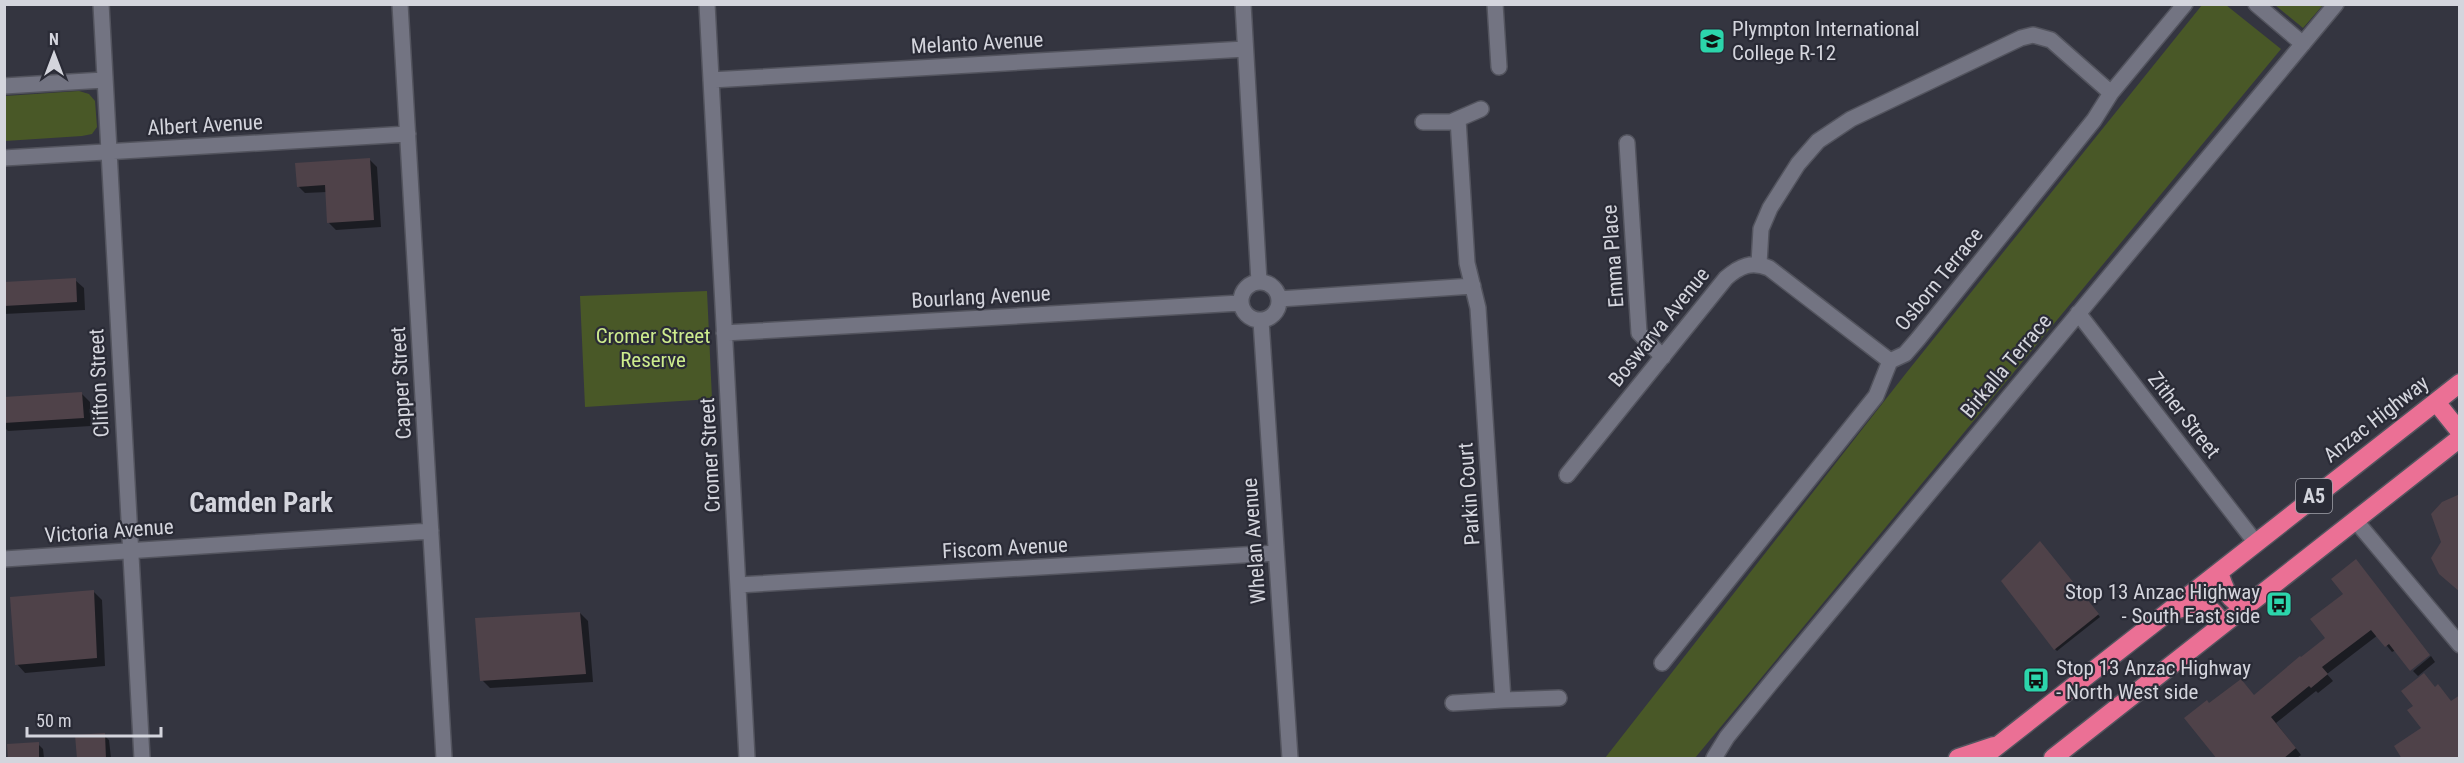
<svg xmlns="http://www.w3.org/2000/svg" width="2464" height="763" viewBox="0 0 2464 763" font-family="'Roboto Condensed',sans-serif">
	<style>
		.green { fill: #495827 }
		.shadow { fill: #0007 }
		.building { fill: #4f4249 }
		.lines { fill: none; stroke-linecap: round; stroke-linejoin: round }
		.minor-casing { stroke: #53545e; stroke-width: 18 }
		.highway-casing { stroke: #53545e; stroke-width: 21 }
		.minor { stroke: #737482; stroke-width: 15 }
		.highway { stroke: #eb7095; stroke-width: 18 }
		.labels { text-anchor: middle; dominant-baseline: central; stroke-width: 4.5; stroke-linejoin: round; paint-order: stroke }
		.shield { fill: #2a2b36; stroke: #a1a2ab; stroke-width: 1.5 }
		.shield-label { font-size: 20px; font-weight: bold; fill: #d4d5dd }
		.poi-label { font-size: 21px; fill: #d4d5dd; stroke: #2a2b36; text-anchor: start }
		.street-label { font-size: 21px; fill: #d4d5dd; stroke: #2a2b36 }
		.park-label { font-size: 21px; fill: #cdeb8d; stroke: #2a2b36 }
		.district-label { font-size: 27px; font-weight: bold; fill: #d4d5dd; stroke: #2a2b36 }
	</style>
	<rect width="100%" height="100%" fill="#343540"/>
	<path class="green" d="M2202,5H2226L2281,49L1695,758H1605L1907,372Z
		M2275,5H2323L2303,28Z
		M79,91L89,94L95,101L97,127L92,134L82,136L5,141V96Z
		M707,291L712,399L585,407L580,296Z"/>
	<path class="shadow" d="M370,160L377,167L381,227L336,230L329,223L327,192L305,193L298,186Z
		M75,280L84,288L85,310L4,314V283Z
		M81,393L90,402L91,426L8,431L4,427V398Z
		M2042,545L2100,617L2057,651L2055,649Z
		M93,591L102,600L105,666L25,673L17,664Z
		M2345,594L2396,650L2392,652L2378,635L2327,674L2333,681L2318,693L2316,691L2276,723L2301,755L2297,758H2219L2209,705L2254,697L2328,639Z
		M580,613L588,621L593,682L490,688L482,680Z
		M2431,656L2435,662L2418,676L2413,671Z
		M104,735L109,740L111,758H79Z
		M38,744L43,749L44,758H10Z"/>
	<path class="building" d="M370,158L374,220L327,223L325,185L297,187L295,163Z
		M76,278L77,302L4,306V282Z
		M82,392L84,418L4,423V397Z
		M2460,494V592L2439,574L2431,558L2441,542L2431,514L2442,502Z
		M2040,541L2099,614L2054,650L2001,581Z
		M2356,559L2430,655L2410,671L2389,644L2385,647L2371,630L2322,667L2328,674L2311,688L2309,686L2271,717L2296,748L2283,759H2217L2184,718L2207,700L2209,703L2241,679L2254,695L2300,656L2301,657L2325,638L2310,619L2343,594L2331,579Z
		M94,590L97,658L15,665L10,597Z
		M580,612L586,674L480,681L475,618Z
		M2424,673L2435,687L2438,684L2451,701L2460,695V759H2402L2394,746L2421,728L2407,710L2413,706L2401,691Z
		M105,733L106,759H77L75,735Z
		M39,742V759H8L7,744Z"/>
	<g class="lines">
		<defs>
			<path id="minor" d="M101,4L142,758
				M400,4L444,758
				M707,4L747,758
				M1243,4L1259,282
				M1495,4L1499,67
				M2256,4L2303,44
				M711,80L1245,49
				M4,86L104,80
				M1458,119L1467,263L1478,308L1503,700L1559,698
				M1423,122H1451L1481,109
				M1627,143L1639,333L1663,357
				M4,158L408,134
				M1759,264L1761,229L1770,208L1798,164L1818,141L1851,119L2021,38L2033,35L2051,40L2111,93
				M1241 301a19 19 0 1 1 38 0a19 19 0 1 1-38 0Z
				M1279,299L1473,286
				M2078,313L2256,543
				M1261,321L1290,758
				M724,333L1240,303
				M1567,475L1726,278C1740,266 1751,261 1769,268L1890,361
				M2355,520L2460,645
				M4,559L431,531
				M738,585L1276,553
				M1662,663L1876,396L1890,361L1905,354L1918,339L2094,120L2111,93L2185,4
				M1453,703L1503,700
				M1714,758L1727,737L1775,678L2336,4"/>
			<path id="highway" d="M2436,402L2460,432
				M2219,572C2224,588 2228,601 2245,606
				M2175,610C2198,603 2210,601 2222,625
				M1958,758L1994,746
				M1982,758L2460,383
				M2053,758L2460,438"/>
		</defs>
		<use href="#minor" class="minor-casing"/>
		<use href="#highway" class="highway-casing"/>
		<use href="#minor" class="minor"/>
		<use href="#highway" class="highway"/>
	</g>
	<defs>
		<symbol id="school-square" viewBox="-11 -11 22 22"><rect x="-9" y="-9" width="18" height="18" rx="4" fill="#2cd5ab" stroke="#2a2b36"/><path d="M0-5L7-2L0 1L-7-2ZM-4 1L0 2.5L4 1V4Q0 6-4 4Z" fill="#111"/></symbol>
		<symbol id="bus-square" viewBox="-11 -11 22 22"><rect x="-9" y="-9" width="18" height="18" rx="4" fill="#2cd5ab" stroke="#2a2b36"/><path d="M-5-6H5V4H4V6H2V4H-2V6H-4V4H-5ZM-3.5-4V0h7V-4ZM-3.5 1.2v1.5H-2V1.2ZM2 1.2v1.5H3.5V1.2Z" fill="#111"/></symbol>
	</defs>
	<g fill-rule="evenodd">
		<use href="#school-square" x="1697" y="26" width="30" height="30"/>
		<use href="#bus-square" x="2264" y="589" width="30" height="30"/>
		<use href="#bus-square" x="2021" y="665" width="30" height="30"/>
	</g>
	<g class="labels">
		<rect class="shield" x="2296" y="479" width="36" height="34" rx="4.5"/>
		<g class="shield-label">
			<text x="2314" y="496">A5</text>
		</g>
		<g class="poi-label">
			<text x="1732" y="29">Plympton International<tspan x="1732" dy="24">College R-12</tspan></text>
			<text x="2260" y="592" text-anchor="end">Stop 13 Anzac Highway<tspan x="2260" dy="24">- South East side</tspan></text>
			<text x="2056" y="668">Stop 13 Anzac Highway<tspan x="2056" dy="24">- North West side</tspan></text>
		</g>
		<g class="street-label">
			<text transform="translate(977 43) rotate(-3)">Melanto Avenue</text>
			<text transform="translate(205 125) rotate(-3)">Albert Avenue</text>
			<text transform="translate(1613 256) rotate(-94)">Emma Place</text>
			<text transform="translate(1939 279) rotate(-51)">Osborn Terrace</text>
			<text transform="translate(981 297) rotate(-3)">Bourlang Avenue</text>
			<text transform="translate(1659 327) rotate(-51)">Boswarva Avenue</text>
			<text transform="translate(2006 366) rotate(-50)">Birkalla Terrace</text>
			<text transform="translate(99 383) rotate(-93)">Clifton Street</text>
			<text transform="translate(401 383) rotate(-93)">Capper Street</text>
			<text transform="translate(2184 415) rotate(52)">Zither Street</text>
			<text transform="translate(2376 419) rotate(-38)">Anzac Highway</text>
			<text transform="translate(710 455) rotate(-93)">Cromer Street</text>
			<text transform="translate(1469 494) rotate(-94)">Parkin Court</text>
			<text transform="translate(109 531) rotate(-4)">Victoria Avenue</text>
			<text transform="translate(1254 541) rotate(-94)">Whelan Avenue</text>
			<text transform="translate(1005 548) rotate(-3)">Fiscom Avenue</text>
		</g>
		<g class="park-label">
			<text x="653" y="336">Cromer Street<tspan x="653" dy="24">Reserve</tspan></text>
		</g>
		<g class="district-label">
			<text x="261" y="503">Camden Park</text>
		</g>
	</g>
	<rect width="2464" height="763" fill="none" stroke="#d4d5dd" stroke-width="12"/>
	<g transform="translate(54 54)" stroke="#2a2b36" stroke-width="4.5" paint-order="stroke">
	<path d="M0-4.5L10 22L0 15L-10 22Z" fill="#d4d5dd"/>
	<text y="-9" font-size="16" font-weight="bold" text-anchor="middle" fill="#d4d5dd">N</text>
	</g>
	<path d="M27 727v9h134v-9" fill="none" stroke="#d4d5dd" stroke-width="3"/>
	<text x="36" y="727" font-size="18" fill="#d4d5dd" stroke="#2a2b36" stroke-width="4.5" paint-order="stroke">50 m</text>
</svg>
